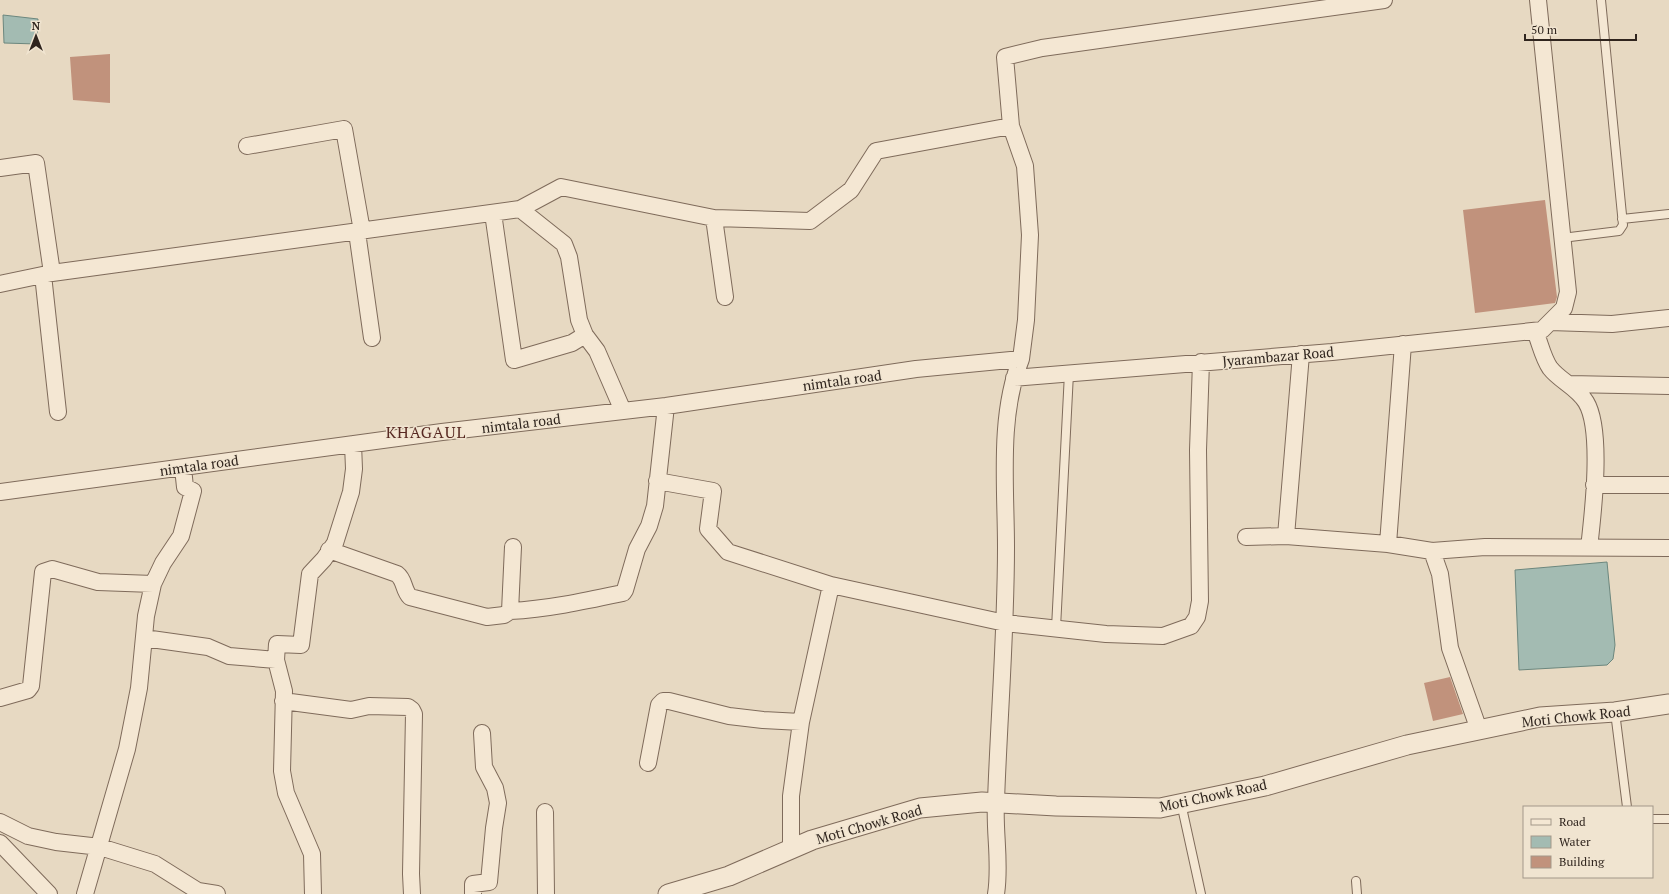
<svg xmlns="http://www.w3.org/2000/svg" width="1669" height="894" viewBox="0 0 1669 894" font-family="'PT Serif',serif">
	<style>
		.water { fill: #a3bbb2; stroke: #6c877e }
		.building { fill: #c1927c }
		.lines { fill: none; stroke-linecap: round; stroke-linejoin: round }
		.service-casing { stroke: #7f6b5b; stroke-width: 10 }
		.minor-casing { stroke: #7f6b5b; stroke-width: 18 }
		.tertiary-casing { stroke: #7f6b5b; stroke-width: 21 }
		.service { stroke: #f4e7d3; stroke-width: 8 }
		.minor { stroke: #f4e7d3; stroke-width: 16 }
		.tertiary { stroke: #f4e7d3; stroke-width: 19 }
		.labels { text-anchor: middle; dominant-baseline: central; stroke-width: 3; stroke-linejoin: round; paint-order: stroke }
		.street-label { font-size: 14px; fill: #30251e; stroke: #f0e4d0 }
		.quarter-label { font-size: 16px; letter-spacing: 1px; fill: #582922; stroke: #f0e4d0 }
	</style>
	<rect width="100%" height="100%" fill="#e7d9c2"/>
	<path class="water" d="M3,15L38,19L37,44L4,43Z
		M1607,562L1615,645L1613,659L1607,665L1519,670L1515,570Z"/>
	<path class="building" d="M110,54V103L73,100L70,57Z
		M1545,200L1557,297L1555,303L1475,313L1463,210Z
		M1450,677L1463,714L1433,721L1424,683Z"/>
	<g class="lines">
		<defs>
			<path id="service" d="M1622,219L1669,214
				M1562,238L1619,231L1623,225L1601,0
				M1056,628L1069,373
				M1615,712L1627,807
				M1181,803L1201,894
				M1652,819H1669
				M1356,881L1357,894"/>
			<path id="minor" d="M1011,126L1025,166L1030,235L1026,320L1021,359
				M247,146L344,129L362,231
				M0,168L36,163L52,273
				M520,209L564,244L569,257L579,320L585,335L597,351L623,411
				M493,213L514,360L572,343L585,335
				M714,218L810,221L851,190L876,151L1011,126L1005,57L1042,48L1384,0
				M357,232L372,338
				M43,275L58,412
				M0,284L52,273L520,209L561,187L714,218L725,297
				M1550,322L1612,324L1669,318
				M1535,331C1540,343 1543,358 1550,368C1560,381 1577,387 1586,402C1603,430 1593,513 1589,548
				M1403,344L1388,544L1432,551L1440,574L1450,648L1479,730
				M1014,378L1332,352L1542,330L1564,308L1568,292L1538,0
				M1569,384L1669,386
				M657,481L713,491L708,529L728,552L831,585L1005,623L1106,634L1163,636L1191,626L1197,617L1200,601L1198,450L1201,362
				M1594,485H1669
				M0,492L442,432L666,406L916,369L1021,359C998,415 1006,487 1006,547C1006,632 999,716 996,801C994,832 1001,863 996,894
				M1286,536L1388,544
				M1246,537L1286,536L1301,354
				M329,550L397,574C405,580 403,590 410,597L487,617L504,615L510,611L513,547
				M1432,551L1485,547L1669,548
				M510,611C548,609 585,601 623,593L625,590L637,549L649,526L655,506L666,406
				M144,638L208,647L229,656L276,660
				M0,698L28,690L31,686L43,572L52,569L98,582L153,584
				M283,701L351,710L369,706L408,707L412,710L414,714L411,874L412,894
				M648,763L659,705L663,701H669L729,716L763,720L801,722
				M545,812L546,894
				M0,822L28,836L56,842L100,847L155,864L198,891L217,894
				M0,843L49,894
				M791,850V796L801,722L831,585
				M85,894L127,749L139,688L146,616L153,584L163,563L181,536L193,491L185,487L183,468
				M313,894L312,854L286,793L282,771L284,691L276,660L277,644L301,645L310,574L324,559L335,543L351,492L354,469L353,444
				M473,894V884L489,882L494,828L498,803L495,788L484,767L482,733"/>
			<path id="tertiary" d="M668,894L729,876L812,840L920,808L982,802L1056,806L1160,808L1265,786L1407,745L1540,717L1615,712L1669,704"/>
		</defs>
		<use href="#service" class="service-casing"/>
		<use href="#minor" class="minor-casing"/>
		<use href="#tertiary" class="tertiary-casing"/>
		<use href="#service" class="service"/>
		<use href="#minor" class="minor"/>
		<use href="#tertiary" class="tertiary"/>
	</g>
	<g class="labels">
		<g class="street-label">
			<text transform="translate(1278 356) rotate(-5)">Jyarambazar Road</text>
			<text transform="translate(842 380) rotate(-8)">nimtala road</text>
			<text transform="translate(521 423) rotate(-7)">nimtala road</text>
			<text transform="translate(199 465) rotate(-8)">nimtala road</text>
			<text transform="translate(1576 716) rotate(-6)">Moti Chowk Road</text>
			<text transform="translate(1213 795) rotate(-12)">Moti Chowk Road</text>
			<text transform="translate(869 824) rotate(-16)">Moti Chowk Road</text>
		</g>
		<g class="quarter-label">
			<text x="426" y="432">KHAGAUL</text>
		</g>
	</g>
	<rect x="1523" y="806" width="130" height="72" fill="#f0e4d0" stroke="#a39889"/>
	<rect x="1531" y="819" width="20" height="6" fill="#f4e7d3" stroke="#a39889"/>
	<text x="1559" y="826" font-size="12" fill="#30251e">Road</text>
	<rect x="1531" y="836" width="20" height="12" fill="#a3bbb2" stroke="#a39889"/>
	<text x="1559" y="846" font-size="12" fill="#30251e">Water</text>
	<rect x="1531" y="856" width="20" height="12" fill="#c1927c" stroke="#a39889"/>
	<text x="1559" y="866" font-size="12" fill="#30251e">Building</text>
	<g transform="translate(36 36)" stroke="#f0e4d0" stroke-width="3" paint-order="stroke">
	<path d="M0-3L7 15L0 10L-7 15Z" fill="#30251e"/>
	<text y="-6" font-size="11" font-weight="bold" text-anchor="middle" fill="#30251e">N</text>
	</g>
	<path d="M1525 34v6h111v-6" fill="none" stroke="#30251e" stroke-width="2"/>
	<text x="1531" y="34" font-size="12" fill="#30251e" stroke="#f0e4d0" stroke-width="3" paint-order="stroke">50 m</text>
</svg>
